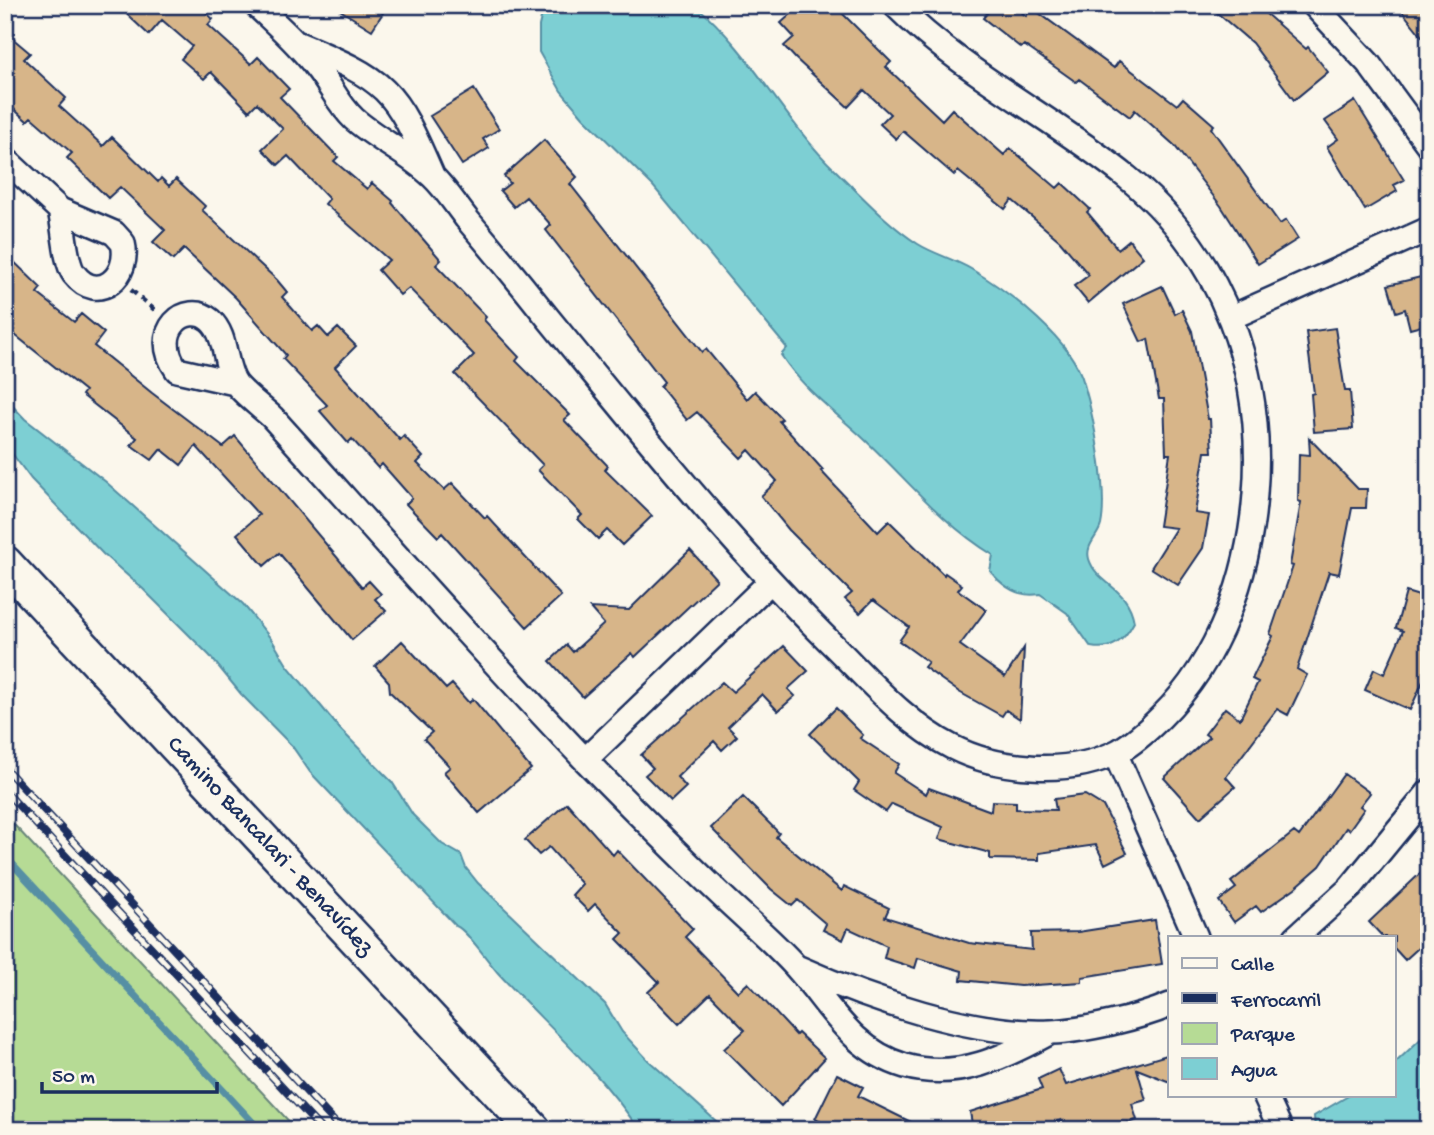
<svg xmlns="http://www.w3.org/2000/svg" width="1434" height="1135" viewBox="0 0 1434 1135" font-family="'Gochi Hand',sans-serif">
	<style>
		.green { fill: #b6db95; stroke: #68857a; stroke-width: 2 }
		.water { fill: #7dcfd3; stroke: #568fa4; stroke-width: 2 }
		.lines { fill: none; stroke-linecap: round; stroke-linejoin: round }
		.stream { stroke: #568fa4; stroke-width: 7 }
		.building { fill: #d7b589; stroke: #1b2f5e; stroke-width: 2 }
		.street-casing { stroke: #1b2f5e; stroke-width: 28 }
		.secondary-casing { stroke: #1b2f5e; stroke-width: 38 }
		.path { stroke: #1b2f5e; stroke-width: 4.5; stroke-dasharray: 7 5; stroke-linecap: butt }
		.street { stroke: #fbf7ec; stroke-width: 23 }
		.secondary { stroke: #fbf7ec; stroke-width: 33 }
		.rail-casing { stroke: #1b2f5e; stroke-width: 8 }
		.rail { stroke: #fbf7ec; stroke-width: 5; stroke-dasharray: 16; stroke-linecap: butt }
		.labels { text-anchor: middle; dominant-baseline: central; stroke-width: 5; stroke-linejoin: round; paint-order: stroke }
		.street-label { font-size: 24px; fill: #1b2f5e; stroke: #fbf7ec }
	</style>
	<rect width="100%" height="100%" fill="#fbf7ec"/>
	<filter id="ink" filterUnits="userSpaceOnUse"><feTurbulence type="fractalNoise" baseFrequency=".0143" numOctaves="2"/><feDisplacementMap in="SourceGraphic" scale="14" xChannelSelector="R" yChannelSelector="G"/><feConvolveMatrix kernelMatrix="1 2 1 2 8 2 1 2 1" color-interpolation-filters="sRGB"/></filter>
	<g filter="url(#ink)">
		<path class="green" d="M5,815L297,1130H5Z"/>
		<path class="water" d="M544,5H695C751,51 783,120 835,170C861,195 888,225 918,244C934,254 954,259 971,269C1008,291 1073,340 1084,384C1094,418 1108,492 1101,525C1098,537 1085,545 1089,559C1097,585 1128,586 1134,622C1124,641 1112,651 1091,647L1067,613L1040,594C1019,598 1003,587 990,571L993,555C940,522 909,481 864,439C834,411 804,390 781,355L787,348L653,186L583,117L561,91L539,52V26Z
			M5,398L25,419L106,482L243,604L272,640L287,665L340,729L392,782L413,815L442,844L461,855L466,868L478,883L605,1004L622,1032L648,1060L726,1130H639C601,1072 545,1024 499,974C489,963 467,930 456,926L310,772L292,746L241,694L210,656L143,589L103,554L31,479L5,444Z
			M1429,1031V1130H1315L1314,1116L1350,1095H1394V1064Z"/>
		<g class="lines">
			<path class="stream" d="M5,856L260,1130"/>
		</g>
		<path class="building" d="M117,5H198L213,19L208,25L251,64L258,57L289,89L280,97L338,157L334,161L367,189L372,183L393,201L392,203L441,260L436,265L486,317L484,320L519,357L516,361L570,415L564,420L608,466L605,470L652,516L622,545L607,530L598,539L578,519L582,515L538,470L543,465L455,374L474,355L409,288L400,295L378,270L389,260L325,204L329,199L288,156L278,165L262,149L283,129L257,103L249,111L211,72L204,79L181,59L192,46L162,20L149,35Z
			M332,5H388L372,30Z
			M801,5H834L891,62L886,67L942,120L952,109L1004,155L1010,148L1057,188L1062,183L1090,209L1087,212L1118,249L1129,240L1143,257L1088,303L1074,286L1089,275L1060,241L1012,200L1005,209L958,171L954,175L903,131L896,139L880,124L890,114L864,90L848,107L796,59L784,46L794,37L781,23Z
			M994,5H1013L1026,16L1032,8L1114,68L1119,61L1177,105L1183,98L1214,125L1211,128L1280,224L1286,220L1298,239L1258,264L1221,206L1174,145L1135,110L1130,117L1079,79L1076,82L1024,45L1021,48L983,18Z
			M1208,5H1256L1306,49L1308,47L1328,72L1294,100L1252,43Z
			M1397,5H1429V45Z
			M5,32L30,53L24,59L66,98L59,106L90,134L103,146L112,137L158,182L161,178L169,186L176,179L205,206L202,210L277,280L287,292L282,297L312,331L318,326L328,337L338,328L356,346L335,367L400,440L404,436L423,457L417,463L444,490L452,483L485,518L487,516L561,596L527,627L442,533L438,537L406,504L412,498L382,464L378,468L352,439L348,443L320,411L327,405L283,359L286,355L236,298L184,249L173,260L153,242L165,230L120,187L108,198L67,158L72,153L31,117L27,121L5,101Z
			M474,89L499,129L483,139L489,148L462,165L430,116Z
			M1355,101L1404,180L1394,185L1397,191L1365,210L1327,147L1338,139L1325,121Z
			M544,140L577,177L570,184L702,352L706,349L747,399L755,391L782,419L779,421L823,470L821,471L878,532L889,521L944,575L945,573L962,585L958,590L986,610L960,645L1005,677L1024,648L1020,719L1006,710L1002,716L959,692L924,667L928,662L899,641L909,627L873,600L860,613L845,599L852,593L789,530L761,496L777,481L749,450L741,458L697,412L687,420L660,386L664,382L546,230L551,225L526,197L514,207L500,191L510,183L504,176Z
			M5,253L41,288L37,293L74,322L81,314L104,333L94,346L152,393L223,447L235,436L362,587L369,581L381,594L375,599L386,611L352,640L279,553L264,566L237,534L259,515L196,446L181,465L161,449L152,460L131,445L137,438L82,395L85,391L5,327Z
			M1429,275V324L1410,329L1405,309L1396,312L1388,285Z
			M1162,286L1175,314L1182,310L1192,331L1208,419H1210L1212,452H1205L1195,513L1209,515L1203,548L1178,585L1151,568L1176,528L1159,526L1170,454H1166L1164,399H1159L1148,339L1141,342L1123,304Z
			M1335,328L1345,391H1350L1353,429L1314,432L1311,394L1314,393L1306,332Z
			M1309,438L1358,489H1367L1366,508H1352L1339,574L1329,572L1297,669L1307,675L1288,715L1277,709L1226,777L1235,787L1200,818L1164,778L1209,737L1205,734L1225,708L1240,719L1258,682L1252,679L1273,636L1270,634L1293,566L1290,565L1301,502L1298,501L1299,454L1310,455Z
			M690,550L717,580L635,657L632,653L583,697L550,661L567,645L573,652L604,624L590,608L629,610Z
			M1406,592L1429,599V668L1410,710L1365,690L1374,669L1384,674L1403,631L1396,628Z
			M402,641L446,689L452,684L469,703L473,699L531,769L479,813L444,772L450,767L424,739L432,732L390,692L389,682L375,666Z
			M784,646L808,671L788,689L795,696L778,711L762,694L728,727L737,736L722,750L714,741L677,777L686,787L671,801L645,775L653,768L641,755L722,682L733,692Z
			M836,708L863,735L860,738L899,764L894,773L926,794L929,788L991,811L992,801L1016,802V809L1056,810L1054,799L1085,795L1103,806L1127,853L1105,864L1096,845L1039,853V860L990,859V853L939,839L943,827L892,804L886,812L854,790L859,782L810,734Z
			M1344,774L1370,793L1360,806L1364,809L1349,830L1346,828L1320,866L1295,888L1261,912L1256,906L1234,922L1219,901L1236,888L1231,882L1294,832L1299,836Z
			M743,797L779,833L776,837L842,891L844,886L889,908L885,917L969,943L1032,950L1031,933L1078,932L1155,920L1162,964L1082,977V982L1020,986L961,980L962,971L918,958L915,968L884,958L887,946L848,928L843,940L823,930L826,924L798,900L792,906L771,889L711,828Z
			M567,803L613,855L617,850L693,929L685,937L738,992L748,983L796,1035L798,1033L825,1058L781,1106L724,1049L745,1030L710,994L679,1024L648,992L659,982L617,939L623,933L595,904L588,911L572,895L582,884L549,847L539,855L525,840Z
			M1429,865V938L1405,960L1394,948V937H1383L1369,922Z
			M1170,1054V1082L1137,1069L1146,1100L1132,1104L1137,1120L1103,1130H1065L1061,1120L1037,1130H973L970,1112L1042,1089L1038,1079L1059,1069L1066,1085Z
			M837,1074L863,1087L858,1096L927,1130H837L815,1119Z"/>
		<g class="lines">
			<defs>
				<path id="street" d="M256,5C277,25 299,44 316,67C330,84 338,104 354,119C378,140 409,154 432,176C445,188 455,204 466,218C494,251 521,284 548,318C639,429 728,541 830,642C868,679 905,723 952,747C999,771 1072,776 1119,751C1135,742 1148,730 1161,717C1220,659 1249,575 1255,494C1265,374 1223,256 1128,178C1053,117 965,75 895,5
					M1314,5L1368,63L1429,146
					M299,44C388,81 394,87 432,175
					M5,159L60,210L114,233L123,243C131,276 98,305 74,274C65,262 64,226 60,210
					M1232,317L1429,229
					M235,383L177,370C149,331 187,300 210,320C228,336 223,366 236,384C246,396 261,407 272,417C376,532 479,649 586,761C631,807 676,852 723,897C747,920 774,942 796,967C830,1005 851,1050 905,1066C958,1081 1005,1057 1051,1032
					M1115,753L1196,937
					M585,760L770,582
					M1296,937L1350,888L1429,792
					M799,968C868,999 974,1036 1051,1032C1084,1031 1139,1018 1170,1005
					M1265,1095L1281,1130"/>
				<g id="secondary">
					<path id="s1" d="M5,563L534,1130"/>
				</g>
			</defs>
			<use href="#street" class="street-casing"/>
			<use href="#secondary" class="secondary-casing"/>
			<path class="path" d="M131,290L157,312"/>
			<use href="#street" class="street"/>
			<use href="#secondary" class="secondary"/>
			<defs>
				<path id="rail" d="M5,768L342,1130
					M5,791L322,1130"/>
			</defs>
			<use href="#rail" class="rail-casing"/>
			<use href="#rail" class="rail"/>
		</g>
	</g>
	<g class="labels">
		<g class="street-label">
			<text stroke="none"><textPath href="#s1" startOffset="388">Camino Bancalari - Benavídez</textPath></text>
		</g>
	</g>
	<rect width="1434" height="1135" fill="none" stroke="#fbf7ec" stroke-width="28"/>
	<rect x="14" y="14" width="1406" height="1107" fill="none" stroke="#1b2f5e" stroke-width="2.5" filter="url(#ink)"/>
	<rect x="1168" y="936" width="228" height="161" fill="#fbf7ec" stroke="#a1a7b3" stroke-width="2"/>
	<rect x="1182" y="958" width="35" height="10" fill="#fbf7ec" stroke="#a1a7b3" stroke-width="2"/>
	<text x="1231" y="970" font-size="21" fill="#1b2f5e">Calle</text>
	<rect x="1182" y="993" width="35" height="10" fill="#1b2f5e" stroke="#a1a7b3" stroke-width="2"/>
	<text x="1231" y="1006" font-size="21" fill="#1b2f5e">Ferrocarril</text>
	<rect x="1182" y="1023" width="35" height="21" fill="#b6db95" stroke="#a1a7b3" stroke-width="2"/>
	<text x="1231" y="1040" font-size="21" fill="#1b2f5e">Parque</text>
	<rect x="1182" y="1058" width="35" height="21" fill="#7dcfd3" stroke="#a1a7b3" stroke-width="2"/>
	<text x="1231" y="1076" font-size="21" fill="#1b2f5e">Agua</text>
	<path d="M42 1082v10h175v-10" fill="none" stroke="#1b2f5e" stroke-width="3.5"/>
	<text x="52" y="1082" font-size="21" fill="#1b2f5e" stroke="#fbf7ec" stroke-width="5" paint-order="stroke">50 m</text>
</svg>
